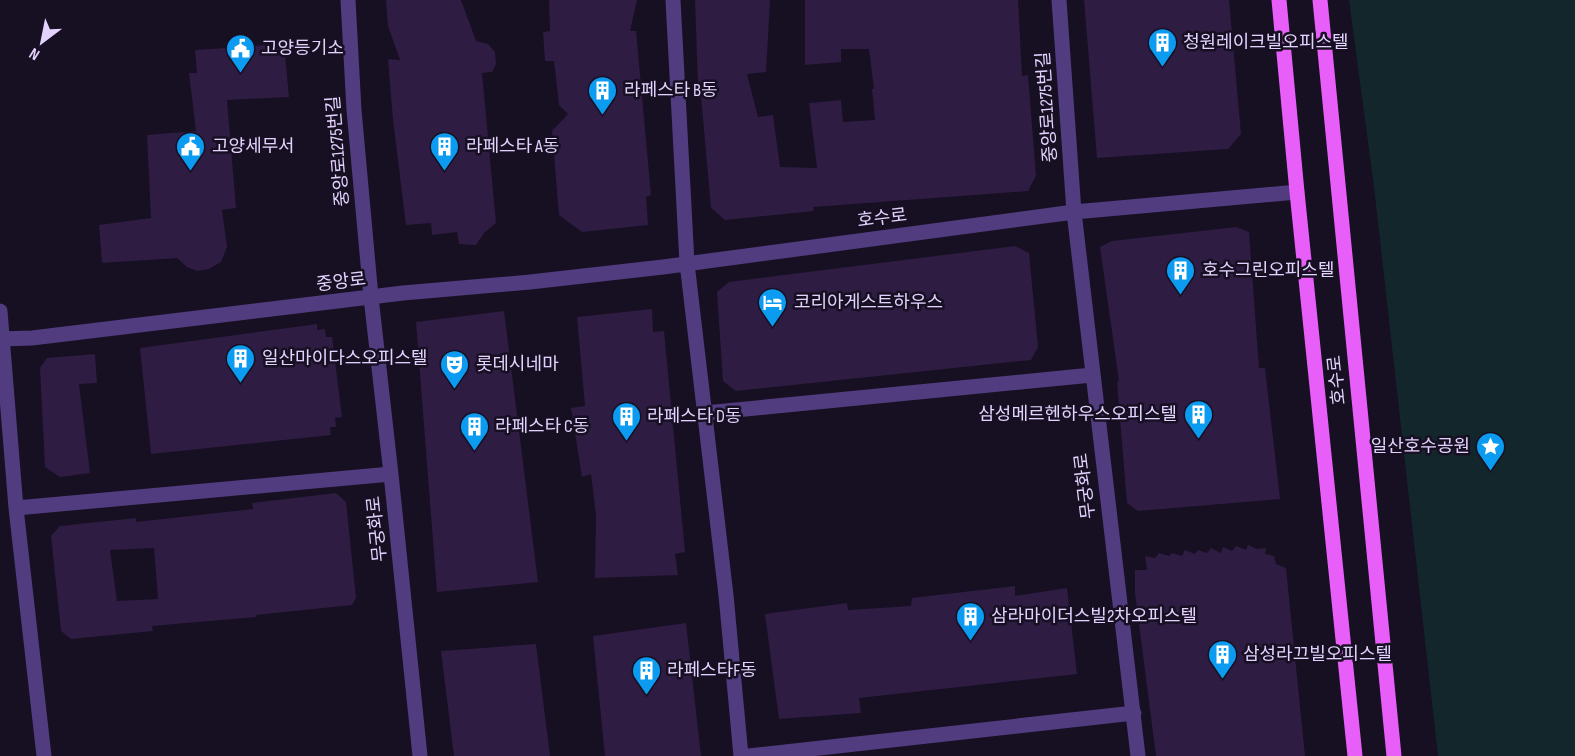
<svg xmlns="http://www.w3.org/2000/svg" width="1575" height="756" viewBox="0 0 1575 756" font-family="'Sofia Sans Condensed','Noto Sans KR',sans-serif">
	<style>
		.green { fill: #12262c }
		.building { fill: #2e1c42; fill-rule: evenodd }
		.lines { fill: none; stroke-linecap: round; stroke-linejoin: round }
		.minor { stroke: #503c7f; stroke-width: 15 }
		.major { stroke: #e75ef8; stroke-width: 15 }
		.labels { text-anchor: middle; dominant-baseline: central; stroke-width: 5; stroke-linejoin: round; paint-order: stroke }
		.poi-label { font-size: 18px; fill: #e2d2fd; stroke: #170f22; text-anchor: start }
		.street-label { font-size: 18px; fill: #e2d2fd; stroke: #170f22 }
	</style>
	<rect width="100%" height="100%" fill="#170f22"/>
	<path class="green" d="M1349,0H1575V756H1438L1374,187Z"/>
	<path class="building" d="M386,0H461L476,41L488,44L495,52L496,64L492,72L482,73L496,223L484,233L476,245L459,244L457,232L432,235L431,223L406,225L393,120L388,59L400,60L388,26Z
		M549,0H637L630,31H636L651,195L646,197L648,225L582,232L559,215L552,131L568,114L559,105L554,61H545L543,32L550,31Z
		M695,0H770L766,72L747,74L758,117L773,115L780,167L817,168L809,103L841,100L843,122L875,120L872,89H874L869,49H841V62L805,65V0H1018L1022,76L1028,75L1036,176L1028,191L813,207L814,211L725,220L711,208L700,85H698Z
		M1084,0H1229L1241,134L1228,149L1097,158Z
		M284,44L289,97L227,100L236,208L222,210L227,247L221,262L209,269L197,271L187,267L177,258L102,263L99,225L151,218L147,135L196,131L189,73H197L195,50Z
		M1236,227L1249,232L1259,368H1265L1280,499L1138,511L1127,503L1117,382L1119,381L1100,247L1112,241Z
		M1015,246L1029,253L1038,347L1031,360L736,391L723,381L717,292L729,282Z
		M652,309L653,332L664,331L685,552L675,554L678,575L595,578L596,515L591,474L582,477L571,408L585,406L577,317Z
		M504,311L538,582L437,592L416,322Z
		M317,324V330L325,329L326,337H332L342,417L335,418L336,427H330L331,435L151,454L140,348Z
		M95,354L97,383L79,384L90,473L60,477L45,467L40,368L47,358Z
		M336,493L346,502L356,598L352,605L256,615L257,617L152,626L153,631L71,639L61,631L51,536L60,526L136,518V522L253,509L252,503ZM154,548L158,599L117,601L110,550Z
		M1248,545L1257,549L1266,548L1265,554L1274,556L1276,564L1286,568L1305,756H1156L1135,593V570H1147L1145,556L1155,558L1159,553L1169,556L1172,553L1182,556L1185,550L1195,554L1198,550L1207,553L1211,548L1221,553L1223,547L1232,551L1236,546L1246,550Z
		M1015,586V596L1067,588L1077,674L859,698L861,713L779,719L765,614L847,603L848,610L911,606L912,598Z
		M686,623L701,756H605L593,636Z
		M536,644L550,756H454L441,651Z"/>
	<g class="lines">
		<path class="minor" d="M348,0L354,110L371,297L391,474L420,756
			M673,0L687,263L726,595L741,756
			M1059,0L1074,212L1138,756
			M0,311L16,508L44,756
			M0,339L32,338L403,293L530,282L663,267L1074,212L1297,192
			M705,413L1092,375
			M16,508L391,474
			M748,756L1134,713"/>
		<path class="major" d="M1279,0L1297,192L1355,756
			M1320,0L1394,756"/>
	</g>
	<defs>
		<symbol id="building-pin" viewBox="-11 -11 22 30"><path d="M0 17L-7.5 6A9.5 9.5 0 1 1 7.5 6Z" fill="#0b9bf0" stroke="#170f22"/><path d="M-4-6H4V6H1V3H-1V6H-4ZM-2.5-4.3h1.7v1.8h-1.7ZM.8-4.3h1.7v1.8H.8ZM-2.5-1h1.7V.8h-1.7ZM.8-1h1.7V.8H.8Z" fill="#fff"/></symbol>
		<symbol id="civic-pin" viewBox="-11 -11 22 30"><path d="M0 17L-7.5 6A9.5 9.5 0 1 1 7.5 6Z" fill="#0b9bf0" stroke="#170f22"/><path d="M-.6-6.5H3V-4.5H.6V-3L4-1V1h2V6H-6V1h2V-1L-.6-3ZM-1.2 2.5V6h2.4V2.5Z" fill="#fff"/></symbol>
		<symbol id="hotel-pin" viewBox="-11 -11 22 30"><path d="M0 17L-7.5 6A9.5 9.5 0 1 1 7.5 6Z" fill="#0b9bf0" stroke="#170f22"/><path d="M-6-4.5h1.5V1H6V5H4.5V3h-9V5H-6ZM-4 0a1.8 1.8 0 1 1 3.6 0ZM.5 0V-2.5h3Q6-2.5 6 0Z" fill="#fff"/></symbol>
		<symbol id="theatre-pin" viewBox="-11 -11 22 30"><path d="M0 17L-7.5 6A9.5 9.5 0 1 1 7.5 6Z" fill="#0b9bf0" stroke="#170f22"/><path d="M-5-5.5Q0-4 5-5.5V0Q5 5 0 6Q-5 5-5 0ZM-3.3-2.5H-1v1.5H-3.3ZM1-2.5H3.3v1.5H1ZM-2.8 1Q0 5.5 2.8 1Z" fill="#fff"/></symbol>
		<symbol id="sight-pin" viewBox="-11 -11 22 30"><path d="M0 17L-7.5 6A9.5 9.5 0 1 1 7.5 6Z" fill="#0b9bf0" stroke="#170f22"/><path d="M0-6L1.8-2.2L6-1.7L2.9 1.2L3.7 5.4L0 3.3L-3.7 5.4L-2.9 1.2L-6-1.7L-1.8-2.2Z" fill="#fff"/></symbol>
	</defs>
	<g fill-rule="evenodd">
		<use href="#building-pin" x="1146" y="26" width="33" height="45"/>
		<use href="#civic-pin" x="224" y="32" width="33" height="45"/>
		<use href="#building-pin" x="586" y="74" width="33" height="45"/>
		<use href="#civic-pin" x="174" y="130" width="33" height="45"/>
		<use href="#building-pin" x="428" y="130" width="33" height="45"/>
		<use href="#building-pin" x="1164" y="254" width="33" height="45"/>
		<use href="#hotel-pin" x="756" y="286" width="33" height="45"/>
		<use href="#building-pin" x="224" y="342" width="33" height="45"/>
		<use href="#theatre-pin" x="438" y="348" width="33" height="45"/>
		<use href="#building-pin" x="1182" y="398" width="33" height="45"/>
		<use href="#building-pin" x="610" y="400" width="33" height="45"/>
		<use href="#building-pin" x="458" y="410" width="33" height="45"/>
		<use href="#sight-pin" x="1474" y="430" width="33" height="45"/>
		<use href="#building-pin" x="954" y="600" width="33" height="45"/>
		<use href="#building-pin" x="1206" y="638" width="33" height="45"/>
		<use href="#building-pin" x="630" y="654" width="33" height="45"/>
	</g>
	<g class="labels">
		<g class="poi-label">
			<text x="1183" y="42">청원레이크빌오피스텔</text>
			<text x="261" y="48">고양등기소</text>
			<text x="624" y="90">라페스타 B동</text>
			<text x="212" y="146">고양세무서</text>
			<text x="466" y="146">라페스타 A동</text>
			<text x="1202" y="270">호수그린오피스텔</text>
			<text x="794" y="302">코리아게스트하우스</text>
			<text x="262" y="358">일산마이다스오피스텔</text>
			<text x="476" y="364">롯데시네마</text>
			<text x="1177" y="414" text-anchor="end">삼성메르헨하우스오피스텔</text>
			<text x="647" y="416">라페스타 D동</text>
			<text x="495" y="426">라페스타 C동</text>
			<text x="1470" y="446" text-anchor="end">일산호수공원</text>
			<text x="991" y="616">삼라마이더스빌2차오피스텔</text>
			<text x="1243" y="654">삼성라끄빌오피스텔</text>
			<text x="667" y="670">라페스타F동</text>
		</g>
		<g class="street-label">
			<text transform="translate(1047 107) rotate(-94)">중앙로1275번길</text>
			<text transform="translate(338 151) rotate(-95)">중앙로1275번길</text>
			<text transform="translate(882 218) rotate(-7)">호수로</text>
			<text transform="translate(341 282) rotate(-7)">중앙로</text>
			<text transform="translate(1337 380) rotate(-96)">호수로</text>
			<text transform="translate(1085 486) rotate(-97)">무궁화로</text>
			<text transform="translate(377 529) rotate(-96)">무궁화로</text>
		</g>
	</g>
	<g transform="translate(42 42) rotate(212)" stroke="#170f22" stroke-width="4.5" paint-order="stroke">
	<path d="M0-4.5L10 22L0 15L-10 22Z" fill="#e2d2fd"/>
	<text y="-9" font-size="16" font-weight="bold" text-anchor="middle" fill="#e2d2fd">N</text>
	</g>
</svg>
